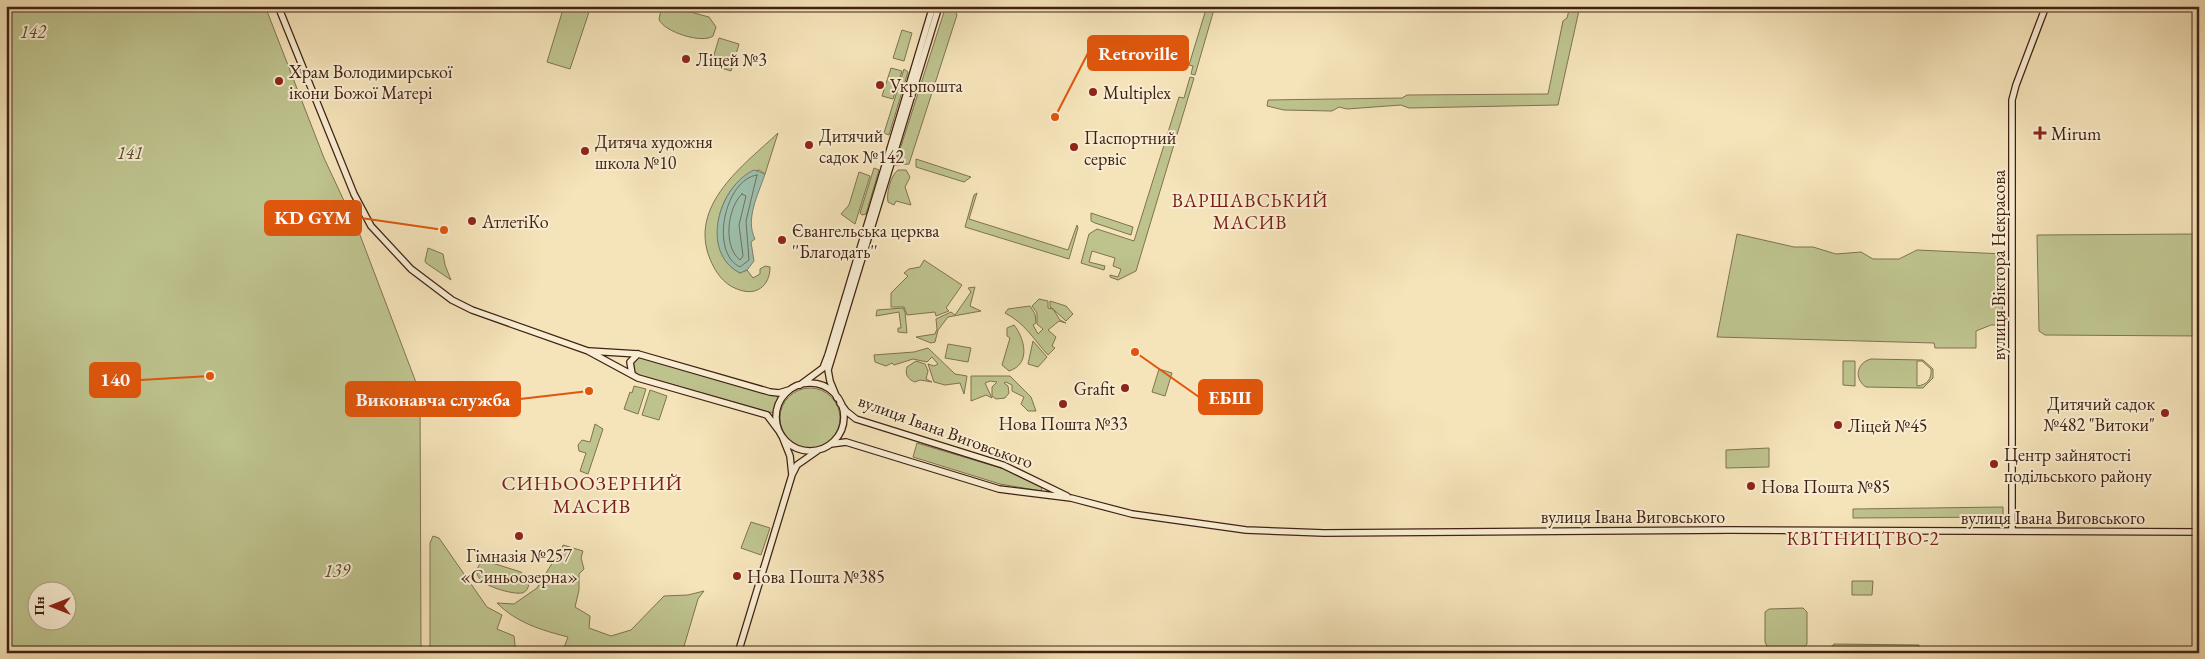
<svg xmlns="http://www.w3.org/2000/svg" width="2205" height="659" viewBox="0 0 2205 659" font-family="'EB Garamond',serif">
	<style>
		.green { fill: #bec38e; stroke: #807251; fill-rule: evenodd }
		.water { fill: #9dbeab; stroke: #787f6f }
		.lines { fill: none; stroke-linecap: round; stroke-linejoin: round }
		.shore { stroke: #6f7060; stroke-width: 1 }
		.secondary-casing { stroke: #412114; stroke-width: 8 }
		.secondary { stroke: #f8edd2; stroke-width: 5.5 }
		.poi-dot { fill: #8f2418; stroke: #f8edd2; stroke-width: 2 }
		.labels { text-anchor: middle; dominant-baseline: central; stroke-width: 4; stroke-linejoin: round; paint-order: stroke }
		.park-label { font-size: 18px; font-style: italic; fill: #604a32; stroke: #f8edd2 }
		.poi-label { font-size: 18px; fill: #412114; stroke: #f8edd2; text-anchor: start }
		.street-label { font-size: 18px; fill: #412114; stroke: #f8edd2 }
		.neighbourhood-label { font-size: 19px; letter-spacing: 1px; fill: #7a1f14; stroke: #f8edd2 }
		.quarter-label { font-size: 20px; letter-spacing: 1px; fill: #7a1f14; stroke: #f8edd2 }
		.leader { fill: none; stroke: #e0560c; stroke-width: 2 }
		.callout-dot { fill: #e0560c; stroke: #f8edd2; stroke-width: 2 }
		.callout { fill: #e0560c; stroke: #e0560c; stroke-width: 2 }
		.callout-label { font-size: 19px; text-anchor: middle; font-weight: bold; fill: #fff }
	</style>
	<rect width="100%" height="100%" fill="#f5e3b9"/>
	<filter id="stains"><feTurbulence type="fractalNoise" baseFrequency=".004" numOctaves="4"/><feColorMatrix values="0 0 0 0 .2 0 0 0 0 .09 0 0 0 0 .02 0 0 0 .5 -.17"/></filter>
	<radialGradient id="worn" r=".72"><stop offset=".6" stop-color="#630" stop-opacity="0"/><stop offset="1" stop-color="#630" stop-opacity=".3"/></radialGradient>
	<path class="green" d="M6,6H265L324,158L360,235L420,393L421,653H6ZM38,592H68V622H38Z
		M564,6H591L570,69L547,62Z
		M668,6L709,17L716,27L713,36C703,44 663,32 659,19L661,10Z
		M1207,6H1215L1195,75L1191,74L1193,66L1189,65Z
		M1570,6H1580L1558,105L1409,108L1401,105L1347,109L1339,107L1332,111L1284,110L1267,106L1268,100L1402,98L1407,95L1548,94L1563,21L1567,18Z
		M950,10L955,11L957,15L909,164L895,165L944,12Z
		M902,30L912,33L904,61L893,58Z
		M719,38L739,44L731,71L711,65Z
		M891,68L902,71L893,99L882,96Z
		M904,69L908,72L889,135L884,133Z
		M1190,77L1194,78L1136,271L1118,280L1110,277V275L1118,277L1121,269L1113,266L1115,258L1092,251L1089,262L1105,266L1104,270L1081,263L1089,234L1097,229L1134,241L1179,97L1184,98Z
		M778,133L765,174L759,170C719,179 699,252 740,273L747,270L753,278L760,274V269L765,266L770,267C770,286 756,297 737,289C723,284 715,271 710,259C688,205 744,165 778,133Z
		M916,159L971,177L964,182L916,167Z
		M874,168L879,170L866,214L862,215L860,213Z
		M898,170H906L910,177L905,187L911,205L896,201L894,205L888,202C886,193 891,175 898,170Z
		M859,172L870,176L855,224L841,214L849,205Z
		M977,193L969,219L1068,250L1077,225L1078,228L1069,259L965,227L974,195Z
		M1091,213L1133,227L1131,235L1095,223L1091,221Z
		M1737,234L1794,247H1813L1836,254L1861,252L1873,259H1899L1917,250L2004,254L2002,325H1991L1976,331V348H1935L1934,343L1717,337Z
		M2199,234V336L2045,335L2039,331L2037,235Z
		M428,248L443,254L445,265L451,280L426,263L425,261Z
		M924,260L962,285L946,308L949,311L936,316L935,312L907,315L904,307H891V293L908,276L904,273L909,269L920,267Z
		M975,287L970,306L981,311L948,317L938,330L935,342L931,343L916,337L935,334L937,329L936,319L951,312L955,315L971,292L968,288Z
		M1039,299L1048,301V308L1053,309L1050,307V301L1066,306L1073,314L1066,321L1053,309L1060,320L1066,323L1059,321L1048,330L1056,337L1052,346L1055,348L1048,355C1034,340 1025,323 1005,313L1008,309L1030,306L1035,314L1036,323L1033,325L1038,334L1043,329L1037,324V313L1032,306Z
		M903,308L905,312L907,333L898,332V328H901L899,312L876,316L877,310Z
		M1014,325C1025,339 1031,364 1009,371L1002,365L1010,338L1007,336V328Z
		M1033,341L1047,357L1038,367L1028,364Z
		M948,344L971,348L968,362L945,358Z
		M928,348L955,374L967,376L964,394L960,383L945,385L934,382L928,364L934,366L938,364L932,357L927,362L913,359L894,365L892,363L886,366L875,362L874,355L914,352Z
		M640,356L778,396L773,413L639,375L633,371L632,361Z
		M1871,359L1923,360L1933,369V378L1923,388L1866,387C1854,379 1856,363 1871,359ZM1922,361L1931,369C1932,379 1927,385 1917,386V361Z
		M916,361L925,364L928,371L926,379L932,382L920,380L915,382C907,379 905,374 907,367Z
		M1843,361H1855V386L1843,385Z
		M1159,369L1172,373L1165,396L1152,392Z
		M971,376H1010L1031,397L1036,411H1028L1021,404L1024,397L1012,391V385L1006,382L1004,383L1008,386L1009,393L1005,398L996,399L992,396V387L997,382L990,381L985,383L992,398L986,395L971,401Z
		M634,386L646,389L638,414L624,409L630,392L632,393Z
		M780 418a30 30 0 1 1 60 0a30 30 0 1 1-60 0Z
		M650,390L667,396L659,420L642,415Z
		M595,424L603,429L588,474L580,471L586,453L579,451L578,445L582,440L590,442Z
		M917,443L1004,469L1042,487L1041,491L1000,484L913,457Z
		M1769,448V467L1726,468V450Z
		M2003,507V517L1853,518V509Z
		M751,522L770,528L761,555L741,548Z
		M433,536L439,538L487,607L502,615L497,629L514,636L516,653H430V543Z
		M563,545L583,551L581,558L584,569L579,574V590L575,607L590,616L589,628L611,636L631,630L664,596L688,595L704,591L698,599L682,653H565L563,650L568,637C541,630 517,623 497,603L514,604L537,588L551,565L560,556Z
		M489,562L521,572L529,580C529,586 528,591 522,593C513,595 462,583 481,563Z
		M1852,581H1873L1872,595H1852Z
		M1803,608L1807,612V644L1801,650H1769L1765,642V612L1769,609Z
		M1834,644L1919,645L1918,653H1826Z"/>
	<path class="water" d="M754,170L765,174C758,195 745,219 755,239L751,242L754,261L747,270L740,273C699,252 719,186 754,170Z"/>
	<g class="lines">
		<path class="shore" d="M757,175L746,221L749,260L740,267C709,252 725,179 757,175Z
			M742,194L746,196L739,225L743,256L740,260C723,247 727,208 742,194Z"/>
		<defs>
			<path id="secondary" d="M278,6L354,194L371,226L411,269L452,300L472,310L588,351L638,378L767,415L779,431
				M589,351L638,354L770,392L779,393L789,390
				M632,374L630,362L638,354
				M776 417a34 34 0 1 1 68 0a34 34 0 1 1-68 0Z
				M800,385L823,368L828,355L933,6
				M837,398L830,381L828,370L939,6
				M840,403L846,411L856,419L1003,465L1067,496
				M831,444L846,442L999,489L1071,498L1132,514L1246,530L1324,533L1730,530L2199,532
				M793,473L797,465L817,451
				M2012,531V100L2016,85L2046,6
				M738,653L792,475L790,456L782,436"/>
		</defs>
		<use href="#secondary" class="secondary-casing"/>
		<use href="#secondary" class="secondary"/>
	</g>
	<g class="poi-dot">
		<circle cx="686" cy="59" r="5"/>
		<circle cx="279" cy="81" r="5"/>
		<circle cx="880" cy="85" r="5"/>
		<circle cx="1093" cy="92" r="5"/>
		<path d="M2037.5 125.5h5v5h5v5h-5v5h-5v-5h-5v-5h5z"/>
		<circle cx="809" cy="145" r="5"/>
		<circle cx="1074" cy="147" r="5"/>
		<circle cx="585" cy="151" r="5"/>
		<circle cx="472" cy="221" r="5"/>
		<circle cx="782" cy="240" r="5"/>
		<circle cx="1125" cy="388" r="5"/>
		<circle cx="1063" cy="404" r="5"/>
		<circle cx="2165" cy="413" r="5"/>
		<circle cx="1838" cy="425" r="5"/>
		<circle cx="1994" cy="464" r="5"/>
		<circle cx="1751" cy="486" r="5"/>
		<circle cx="519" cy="536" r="5"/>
		<circle cx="737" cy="576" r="5"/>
	</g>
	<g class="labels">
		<g class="park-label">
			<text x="33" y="31">142</text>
			<text x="130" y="152">141</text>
			<text x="337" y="570">139</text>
		</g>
		<g class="poi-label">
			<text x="696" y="59">Ліцей №3</text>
			<text x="289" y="71">Храм Володимирської<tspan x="289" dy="21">ікони Божої Матері</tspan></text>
			<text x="890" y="85">Укрпошта</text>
			<text x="1103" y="92">Multiplex</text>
			<text x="2051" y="133">Mirum</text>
			<text x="819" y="135">Дитячий<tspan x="819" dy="21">садок №142</tspan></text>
			<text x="1084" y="137">Паспортний<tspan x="1084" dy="21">сервіс</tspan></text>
			<text x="595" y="141">Дитяча художня<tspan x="595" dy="21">школа №10</tspan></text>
			<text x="482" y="221">АтлетіКо</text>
			<text x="792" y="230">Євангельська церква<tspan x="792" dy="21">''Благодать''</tspan></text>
			<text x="1115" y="388" text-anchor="end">Grafit</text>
			<text x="2155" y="403" text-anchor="end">Дитячий садок<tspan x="2155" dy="21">№482 "Витоки"</tspan></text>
			<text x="1063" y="423" text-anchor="middle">Нова Пошта №33</text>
			<text x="1848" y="425">Ліцей №45</text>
			<text x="2004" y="454">Центр зайнятості<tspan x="2004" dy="21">подільського району</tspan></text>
			<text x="1761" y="486">Нова Пошта №85</text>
			<text x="519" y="555" text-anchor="middle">Гімназія №257<tspan x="519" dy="21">«Синьоозерна»</tspan></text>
			<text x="747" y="576">Нова Пошта №385</text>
		</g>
		<g class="street-label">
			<text transform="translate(1998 265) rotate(-90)">вулиця Віктора Некрасова</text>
			<text transform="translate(946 431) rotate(20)">вулиця Івана Виговського</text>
			<text x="1633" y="516">вулиця Івана Виговського</text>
			<text x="2053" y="517">вулиця Івана Виговського</text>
		</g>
		<g class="neighbourhood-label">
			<text x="1250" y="200">ВАРШАВСЬКИЙ<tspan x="1250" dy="22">МАСИВ</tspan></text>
			<text x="1863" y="538">КВІТНИЦТВО-2</text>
		</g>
		<g class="quarter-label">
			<text x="592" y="483">СИНЬООЗЕРНИЙ<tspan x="592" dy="23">МАСИВ</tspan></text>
		</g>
	</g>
	<path class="leader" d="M1055 117L1088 53M444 230L361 218M210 376L140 380M1135 352L1199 397M589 391L520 399"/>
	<g class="callout-dot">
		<circle cx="1055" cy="117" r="5"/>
		<circle cx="444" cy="230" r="5"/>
		<circle cx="210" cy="376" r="5"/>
		<circle cx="1135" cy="352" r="5"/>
		<circle cx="589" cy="391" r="5"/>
	</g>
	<g class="callout">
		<rect x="1088" y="36" width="100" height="34" rx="5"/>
		<rect x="265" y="201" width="96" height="34" rx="5"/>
		<rect x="90" y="363" width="50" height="34" rx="5"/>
		<rect x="1199" y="380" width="63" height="34" rx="5"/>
		<rect x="346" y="382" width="174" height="34" rx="5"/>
	</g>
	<g class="callout-label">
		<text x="1138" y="60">Retroville</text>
		<text x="313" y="224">KD GYM</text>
		<text x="115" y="386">140</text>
		<text x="1230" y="404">ЕБШ</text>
		<text x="433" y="406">Виконавча служба</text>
	</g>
	<rect width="2205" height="659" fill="none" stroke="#f5e3b9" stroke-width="25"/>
	<rect x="8" y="8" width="2190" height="644" fill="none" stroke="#412114" stroke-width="2.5"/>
	<rect x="12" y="12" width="2180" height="634" fill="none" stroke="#412114"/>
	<g transform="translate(52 606) rotate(270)"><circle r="24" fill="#f8edd2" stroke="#af9b86"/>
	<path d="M0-4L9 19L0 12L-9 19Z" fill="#8f2418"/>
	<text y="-8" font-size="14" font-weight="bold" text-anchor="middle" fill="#412114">Пн</text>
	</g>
	<rect width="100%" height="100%" filter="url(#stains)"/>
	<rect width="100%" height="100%" fill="url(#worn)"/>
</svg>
